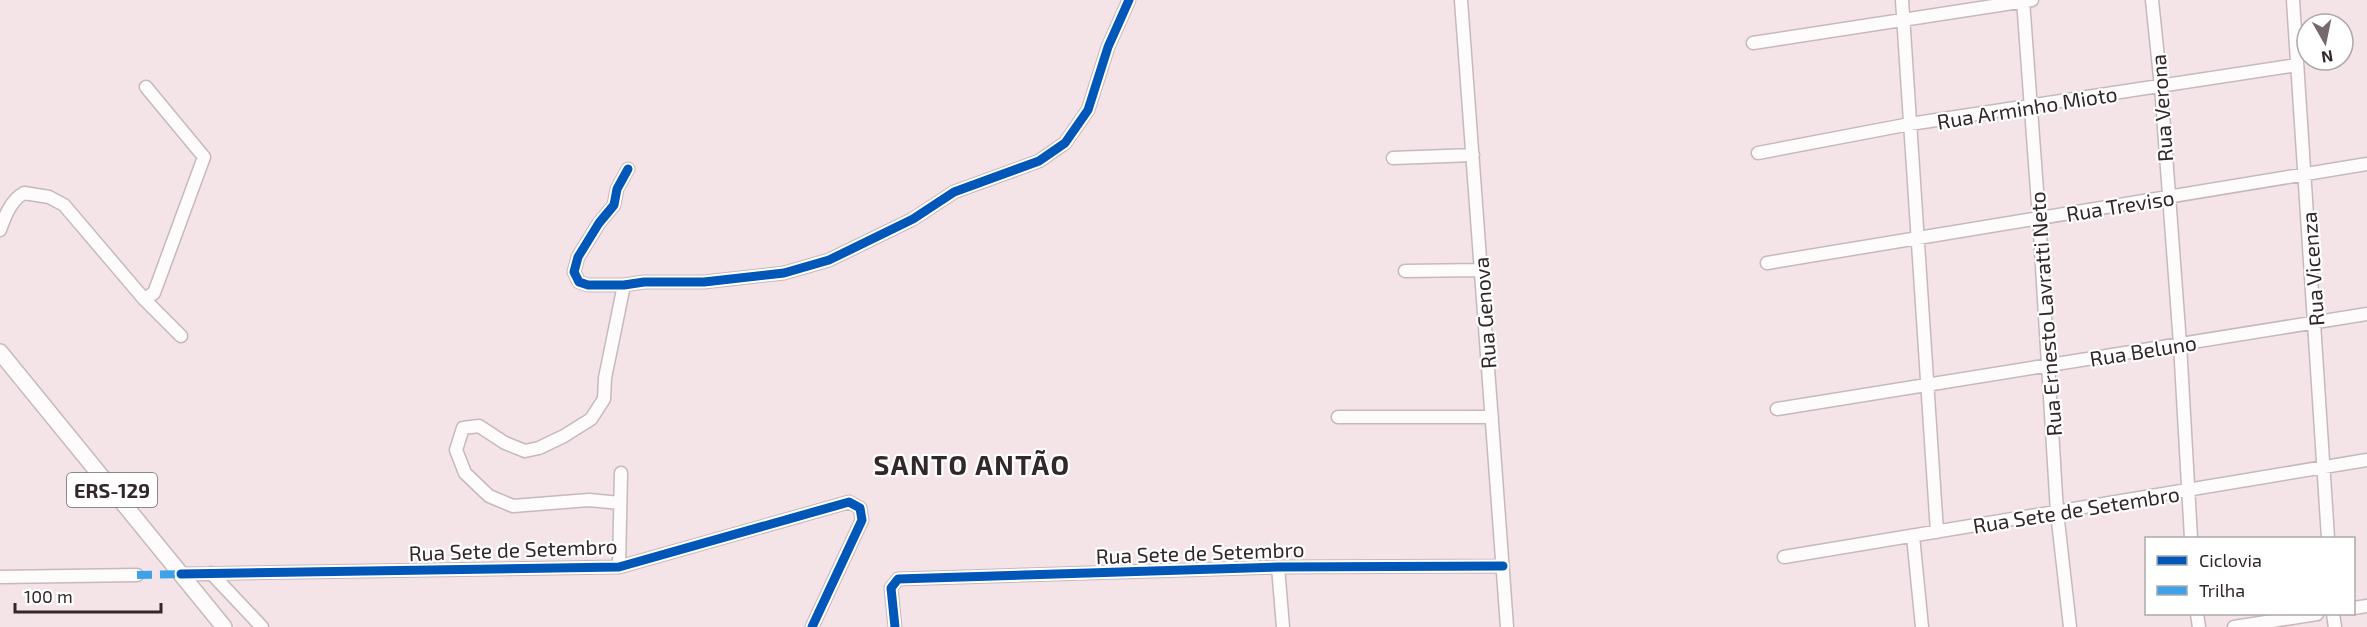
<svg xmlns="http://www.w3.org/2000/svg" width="2367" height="627" viewBox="0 0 2367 627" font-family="'Exo 2',sans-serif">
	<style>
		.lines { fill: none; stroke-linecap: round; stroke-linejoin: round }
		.minor-casing { stroke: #c6b9bc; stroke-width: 15 }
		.major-casing { stroke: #c6b9bc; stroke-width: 18 }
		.minor { stroke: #fdfbfb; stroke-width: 12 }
		.major { stroke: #fdfbfb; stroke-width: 15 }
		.quiet { stroke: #3ea2eb; stroke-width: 8; stroke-dasharray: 15 8; stroke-linecap: butt }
		.cycleway-casing { stroke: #fff; stroke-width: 13 }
		.cycleway { stroke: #0057b8; stroke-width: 9 }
		.labels { text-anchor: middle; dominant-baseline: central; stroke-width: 4.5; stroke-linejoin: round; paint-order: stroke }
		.shield { fill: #fff; stroke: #70686a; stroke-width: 1.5 }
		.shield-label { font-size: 20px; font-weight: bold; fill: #32272a }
		.street-label { font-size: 21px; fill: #32272a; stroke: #fff }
		.district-label { font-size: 27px; font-weight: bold; letter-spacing: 1.5px; fill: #32272a; stroke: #fff }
	</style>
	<rect width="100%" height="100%" fill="#f4e3e7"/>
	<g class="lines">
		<defs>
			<path id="minor" d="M1461,0L1507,627
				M1902,0L1937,532
				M2023,0L2039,218L2057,512L2070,627
				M2152,0L2161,87L2180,344L2191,538
				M2293,0L2328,538
				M1753,43L2032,0
				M1758,153L1910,124L2297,65
				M1393,158L1473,155
				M628,169L617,189L614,205L599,223L578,257L574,272L579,282L588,285H624L644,282H704L784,273L829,260L913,219L954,192L1039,161L1065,143L1088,110L1108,47L1129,0
				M0,230C5,216 11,200 24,193L49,197L64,205L144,299L181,336
				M1767,263L2367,164
				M1405,271L1481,270
				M144,299L154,293L204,157L146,87
				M1777,409L2367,314
				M1338,417H1492
				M620,503L589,500L513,506L489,496L465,473L456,450L463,428L479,426L505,443L525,451L539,448L564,436L591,419L604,399L605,378L624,285
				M1913,536L1922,627
				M1784,557L2367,460
				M619,567L621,473
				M1278,567L1283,627
				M211,573L262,627
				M181,574L619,567L849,502L860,508L862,520L812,627
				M0,577L137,575
				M2354,608L2367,606
				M2197,614L2199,627
				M2333,614L2335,627
				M895,627L891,588L898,579L1278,567L1503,566
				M2234,627L2317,614"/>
			<path id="major" d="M0,352L224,627"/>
		</defs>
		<use href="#minor" class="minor-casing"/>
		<use href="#major" class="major-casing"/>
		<use href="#minor" class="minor"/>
		<use href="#major" class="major"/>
		<path class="quiet" d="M137,575L181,574"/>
		<defs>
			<path id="cycleway" d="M628,169L617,189L614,205L599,223L578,257L574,272L579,282L588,285H624L644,282H704L784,273L829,260L913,219L954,192L1039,161L1065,143L1088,110L1108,47L1129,0
				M181,574L619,567L849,502L860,508L862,520L812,627
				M895,627L891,588L898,579L1278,567L1503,566"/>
		</defs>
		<use href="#cycleway" class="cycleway-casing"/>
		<use href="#cycleway" class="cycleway"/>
	</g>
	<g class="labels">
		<rect class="shield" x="67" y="473" width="90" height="34" rx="4.5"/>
		<g class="shield-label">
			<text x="112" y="490">ERS-129</text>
		</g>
		<g class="street-label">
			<text transform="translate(2027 107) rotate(-9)">Rua Arminho Mioto</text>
			<text transform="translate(2161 108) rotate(-94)">Rua Verona</text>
			<text transform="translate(2120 205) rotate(-9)">Rua Treviso</text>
			<text transform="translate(2312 269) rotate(-94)">Rua Vicenza</text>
			<text transform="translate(1484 313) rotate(-94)">Rua Genova</text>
			<text transform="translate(2045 314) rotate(-94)">Rua Ernesto Lavratti Neto</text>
			<text transform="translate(2143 350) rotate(-9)">Rua Beluno</text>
			<text transform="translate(2076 509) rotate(-9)">Rua Sete de Setembro</text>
			<text transform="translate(513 549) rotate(-2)">Rua Sete de Setembro</text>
			<text transform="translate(1200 552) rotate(-2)">Rua Sete de Setembro</text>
		</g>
		<g class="district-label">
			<text x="972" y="464">SANTO ANTÃO</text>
		</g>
	</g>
	<rect x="2145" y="537" width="210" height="78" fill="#ffffff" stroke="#ada9aa" stroke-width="1.5"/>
	<rect x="2157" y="556" width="30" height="9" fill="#0057b8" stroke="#ada9aa" stroke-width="1.5"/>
	<text x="2199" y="567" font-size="18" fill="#32272a">Ciclovia</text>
	<rect x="2157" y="586" width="30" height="9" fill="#3ea2eb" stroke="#ada9aa" stroke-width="1.5"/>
	<text x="2199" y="597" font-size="18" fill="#32272a">Trilha</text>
	<g transform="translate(2325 42) rotate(171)"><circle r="28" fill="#ffffff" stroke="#ada9aa" stroke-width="1.5"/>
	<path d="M0-4.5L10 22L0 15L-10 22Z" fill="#76696c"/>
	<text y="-9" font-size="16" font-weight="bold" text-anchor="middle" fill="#32272a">N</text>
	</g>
	<path d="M15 603v9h146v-9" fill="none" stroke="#32272a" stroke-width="3"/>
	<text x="24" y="603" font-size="18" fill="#32272a" stroke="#ffffff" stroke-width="4.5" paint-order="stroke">100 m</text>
</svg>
